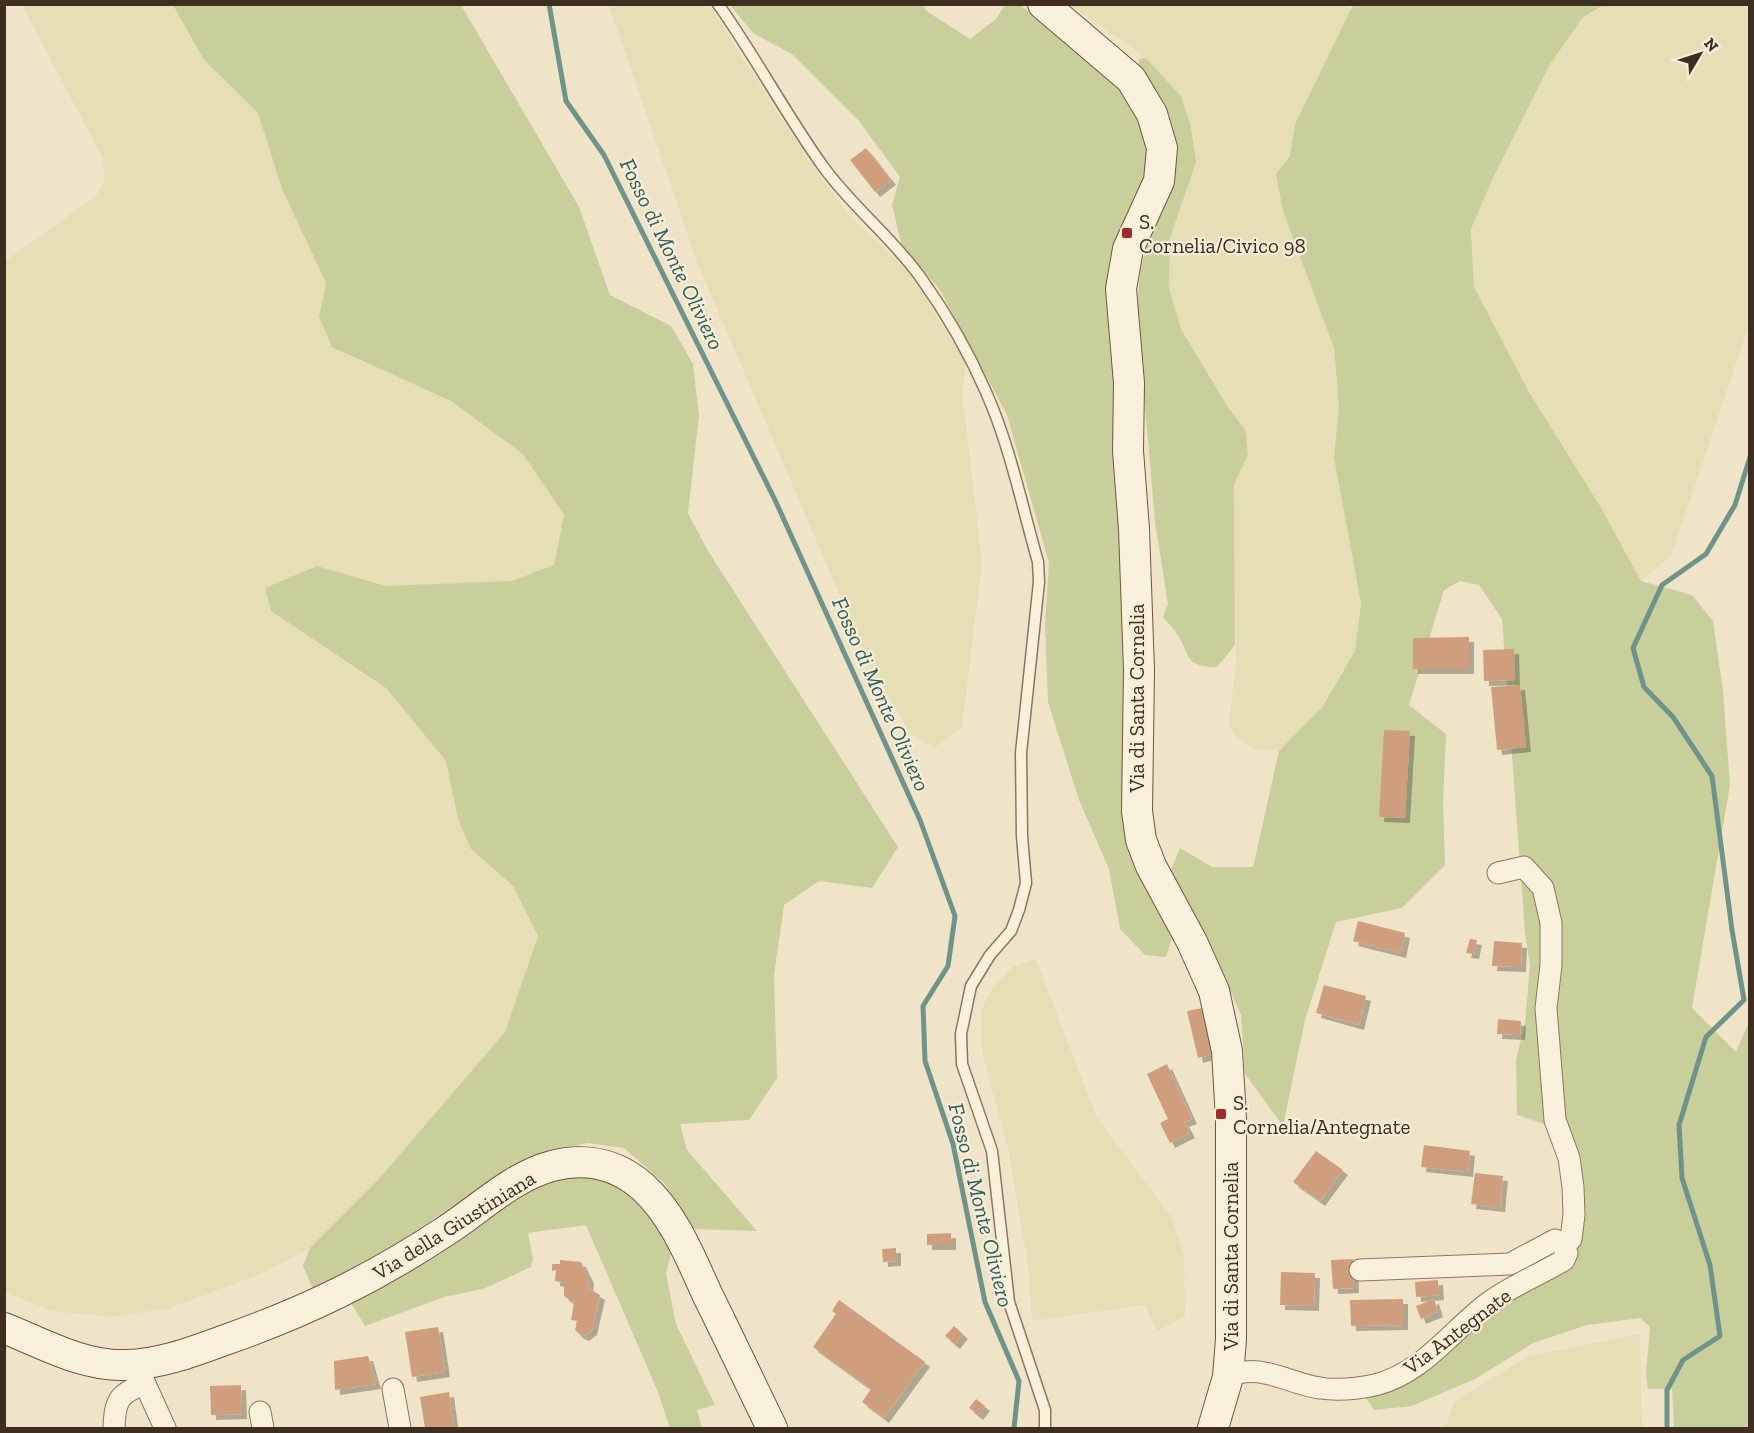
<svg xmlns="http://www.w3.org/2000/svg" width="1754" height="1433" viewBox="0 0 1754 1433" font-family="'Zilla Slab',serif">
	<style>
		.farmland { fill: #e6deb5 }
		.green { fill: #c9cf9b }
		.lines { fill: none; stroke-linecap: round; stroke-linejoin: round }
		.stream { stroke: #6f938a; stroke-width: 5 }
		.building { fill: #cf9f7d; filter: url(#shadow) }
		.lane-casing { stroke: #8d765c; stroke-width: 13 }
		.street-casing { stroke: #8d765c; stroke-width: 23 }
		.secondary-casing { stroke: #6f573f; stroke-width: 32 }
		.lane { stroke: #faf1dc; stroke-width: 10 }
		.street { stroke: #faf1dc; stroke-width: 21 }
		.secondary { stroke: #faf1dc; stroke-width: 30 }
		.poi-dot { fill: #9e2a2b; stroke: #f7eed8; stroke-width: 2 }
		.labels { text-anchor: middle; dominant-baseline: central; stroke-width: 4.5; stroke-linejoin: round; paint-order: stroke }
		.poi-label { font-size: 21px; fill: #3d2e20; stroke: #f7eed8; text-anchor: start }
		.street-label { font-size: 21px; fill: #3d2e20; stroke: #f7eed8 }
		.water-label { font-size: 22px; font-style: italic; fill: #2f5d5a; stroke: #f7eed8 }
	</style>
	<defs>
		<filter id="shadow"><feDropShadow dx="5" dy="5" stdDeviation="0" flood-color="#0004"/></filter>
	</defs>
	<rect width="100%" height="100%" fill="#f0e4c8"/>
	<path class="farmland" d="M708,4L808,160L848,214L909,272L966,364L962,391L982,562L962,727L934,748L910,733L870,666L697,262L609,5Z
		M1345,4L1351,9L1295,124L1283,211L1334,348L1339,406L1334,458L1361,603L1355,651L1323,706L1279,751L1251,748L1234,734L1229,724L1236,664L1234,484L1248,454L1245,429L1229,409L1181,329L1169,288L1170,238L1196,162L1191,127L1181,96L1146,58L1071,5Z
		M22,5H173L204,60L258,113L282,189L326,283L319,317L361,360L451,401L523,454L564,515L554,565L512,582L386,586L317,566L271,611L386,688L446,761L459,819L471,849L513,886L538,936L505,1032L378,1180L310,1248L263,1273L170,1308L111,1317L52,1311L5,1292L4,262L96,196L105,180L103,159Z
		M1604,5H1749V324L1671,556L1641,581L1600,506L1529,392L1474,287L1471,229L1492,180L1549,66L1583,17Z
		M1036,959L1096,1116L1171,1216L1184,1255L1185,1316L1157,1331L1145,1305L1032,1321L1028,1265L1008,1147L983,1057L980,1012L992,988L1012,967Z
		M1640,1334L1642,1428H1445L1455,1401L1529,1356Z"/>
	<path class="green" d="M173,5H461L579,207L610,295L671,326L693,364L699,415L688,513L708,551L898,847L872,888L819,881L784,905L774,975L777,1078L749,1120L680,1124L687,1150L757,1231L692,1229L665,1184L624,1148L587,1143L537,1154L459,1202L341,1281L313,1289L303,1266L310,1248L378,1180L505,1032L538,936L513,886L471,849L458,819L446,761L386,688L271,611L265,588L317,566L386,586L512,581L554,565L564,515L523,454L451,401L332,347L319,317L326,283L282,189L258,113L204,60Z
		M730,5H922L928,12L970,39L996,19L1005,5H1020L1104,66L1139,115L1151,159L1124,237L1128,657L1124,797L1126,844L1174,932L1166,957L1145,955L1120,929L1109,869L1079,800L1048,702L1045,625L1049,563L1007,415L940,290L901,243L892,205L900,177L859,121L793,55L753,33Z
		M1353,5H1604L1583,17L1549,66L1492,180L1471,229L1474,287L1529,392L1600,506L1641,581L1692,595L1713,621L1723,691L1730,785L1692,1008L1736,1052L1749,1022V1428H1674L1672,1389H1648L1646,1375L1650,1327L1640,1318L1587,1325L1533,1343L1477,1378L1412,1406L1374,1410L1365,1397L1577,1251L1572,1160L1547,1125L1517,1115L1516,1060L1525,1023L1530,965L1525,933L1502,619L1479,585L1460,581L1444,590L1409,705L1446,734L1443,801L1445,865L1402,908L1336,922L1305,1020L1283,1126L1245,1074L1241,1015L1212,949L1170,872L1180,848L1212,867H1253L1279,751L1323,706L1355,651L1361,603L1334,458L1339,406L1334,348L1283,211L1276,174L1290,156L1295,124Z
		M1146,58L1181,96L1191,127L1196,162L1170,238L1169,288L1181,329L1229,409L1245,429L1248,455L1234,484L1235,645L1217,667C1187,667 1191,659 1179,637C1175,630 1168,623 1163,617L1168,604L1155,522L1137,312C1138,290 1140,269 1146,248C1158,208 1185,174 1173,129C1167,107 1150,88 1138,69L1139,59Z
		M584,1174L617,1182L647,1208L672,1250L666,1274L676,1324L715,1405L697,1410L702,1428H670L658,1392L586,1225L528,1233L533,1259L531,1267L483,1289L444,1297L365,1326L351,1303L520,1192L555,1178Z"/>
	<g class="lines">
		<path class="stream" d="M549,4L566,101L604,155L775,500L920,820L955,916L948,966L923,1006L925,1061L953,1144L985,1302L1019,1381L1014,1428
			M1667,1428V1390L1683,1360L1720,1336L1710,1265L1682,1178L1679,1125L1706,1037L1744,1000L1732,930L1712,776L1673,717L1644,687L1633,648L1662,585L1706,554L1735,505L1750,457"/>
	</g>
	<path class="building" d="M866,148L891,180L875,192L850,160Z
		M1469,637V669H1413V638Z
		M1514,649L1515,680L1484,681L1483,650Z
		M1520,685L1526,747L1497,750L1491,687Z
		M1384,730L1410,731L1405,818L1379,817Z
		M1358,921L1405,933L1401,953L1353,941Z
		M1470,939L1477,940L1474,954L1466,953Z
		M1494,941L1522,943L1521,967L1492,966Z
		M1324,985L1366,996L1359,1025L1316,1013Z
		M1202,1008L1213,1054L1198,1058L1187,1011Z
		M1498,1019L1521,1021L1520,1035L1497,1034Z
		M1167,1064L1192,1119L1184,1122L1190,1133L1170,1143L1160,1123L1168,1119L1147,1074Z
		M1424,1145L1470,1151L1468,1172L1421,1167Z
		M1316,1151L1343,1170L1320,1201L1293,1182Z
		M1475,1173L1503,1176L1500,1207L1471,1204Z
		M951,1233V1245H927V1234Z
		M896,1248V1261L883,1262L882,1249Z
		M1353,1259L1354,1288L1333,1289L1331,1260Z
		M560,1260L581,1262L589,1279L588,1288L600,1295L592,1330L584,1336L579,1334L575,1330L578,1321L571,1320L574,1303L564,1296V1283L555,1281L556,1270L552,1271V1264H560Z
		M1281,1272L1315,1273L1314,1306L1280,1305Z
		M1438,1280L1439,1295L1416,1297L1415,1282Z
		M1403,1299V1325L1351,1326L1350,1300Z
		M1434,1299L1438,1312L1421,1319L1416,1306Z
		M839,1300L925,1362L884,1418L862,1402L871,1389L813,1347L836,1314L832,1311Z
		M954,1326L963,1334L955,1344L945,1336Z
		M438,1327L445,1372L412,1377L405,1332Z
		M368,1356L376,1384L335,1390L334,1361Z
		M241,1385L242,1414L211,1415L210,1386Z
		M449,1392L454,1428H425L420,1397Z
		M976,1399L985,1406L978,1415L969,1408Z"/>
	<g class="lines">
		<defs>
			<path id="lane" d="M718,4C755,56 785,113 822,165C851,206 892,237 921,278C946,313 969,353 986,392C1010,446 1022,506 1038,562L1039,582L1021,753L1022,836L1026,883L1019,910L1011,931L990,955L971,986L961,1034L962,1064L992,1151L1009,1302L1045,1410V1428"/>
			<path id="street" d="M1498,873L1524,867L1543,888L1551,923V965L1546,1008L1555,1120L1569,1158L1573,1187L1574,1215L1571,1239L1564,1245
				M136,1364L165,1428
				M1228,1377C1258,1361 1289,1384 1320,1388C1339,1391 1356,1389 1375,1385C1423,1373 1450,1332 1488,1303C1511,1286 1539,1275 1564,1260L1567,1253L1562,1243L1555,1240L1510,1264L1360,1270
				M393,1389L400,1428
				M260,1412L263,1428
				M114,1428C115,1401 118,1394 144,1384"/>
			<path id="secondary" d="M1043,4L1131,79L1152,114L1162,148L1159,181L1128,249L1121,289L1129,383L1128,451L1134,529L1139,670L1137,811L1141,840L1151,866L1192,942L1214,991L1227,1051L1231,1119V1339L1228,1377L1213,1428
				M4,1328C42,1343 84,1367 126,1365C161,1364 192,1352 225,1340C305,1312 373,1279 444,1232C479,1210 511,1177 552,1166C586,1157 617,1164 643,1187C674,1215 691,1259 708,1296C730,1340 751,1385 772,1428"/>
		</defs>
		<use href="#lane" class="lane-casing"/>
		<use href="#street" class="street-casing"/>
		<use href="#secondary" class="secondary-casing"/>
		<use href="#lane" class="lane"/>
		<use href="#street" class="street"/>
		<use href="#secondary" class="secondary"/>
	</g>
	<g class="poi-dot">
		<rect x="1121" y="227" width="12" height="12" rx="3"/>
		<rect x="1215" y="1108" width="12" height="12" rx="3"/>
	</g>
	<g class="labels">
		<g class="poi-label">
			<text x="1139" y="221">S.<tspan x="1139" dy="24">Cornelia/Civico 98</tspan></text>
			<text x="1233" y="1102">S.<tspan x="1233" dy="24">Cornelia/Antegnate</tspan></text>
		</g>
		<g class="street-label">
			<text transform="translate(1136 698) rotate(-90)">Via di Santa Cornelia</text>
			<text transform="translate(454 1225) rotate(-32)">Via della Giustiniana</text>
			<text transform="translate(1230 1256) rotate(-90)">Via di Santa Cornelia</text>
			<text transform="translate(1457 1331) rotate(-37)">Via Antegnate</text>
		</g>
		<g class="water-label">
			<text transform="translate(672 254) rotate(64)">Fosso di Monte Oliviero</text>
			<text transform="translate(881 694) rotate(66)">Fosso di Monte Oliviero</text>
			<text transform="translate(981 1205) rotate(76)">Fosso di Monte Oliviero</text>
		</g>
	</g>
	<rect width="1754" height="1433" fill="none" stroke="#3d2e20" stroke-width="12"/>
	<g transform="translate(1700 54) rotate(51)" stroke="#f7eed8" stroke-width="4.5" paint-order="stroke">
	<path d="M0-4.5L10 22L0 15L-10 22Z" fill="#3d2e20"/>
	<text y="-9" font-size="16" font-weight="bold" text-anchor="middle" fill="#3d2e20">N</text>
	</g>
</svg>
